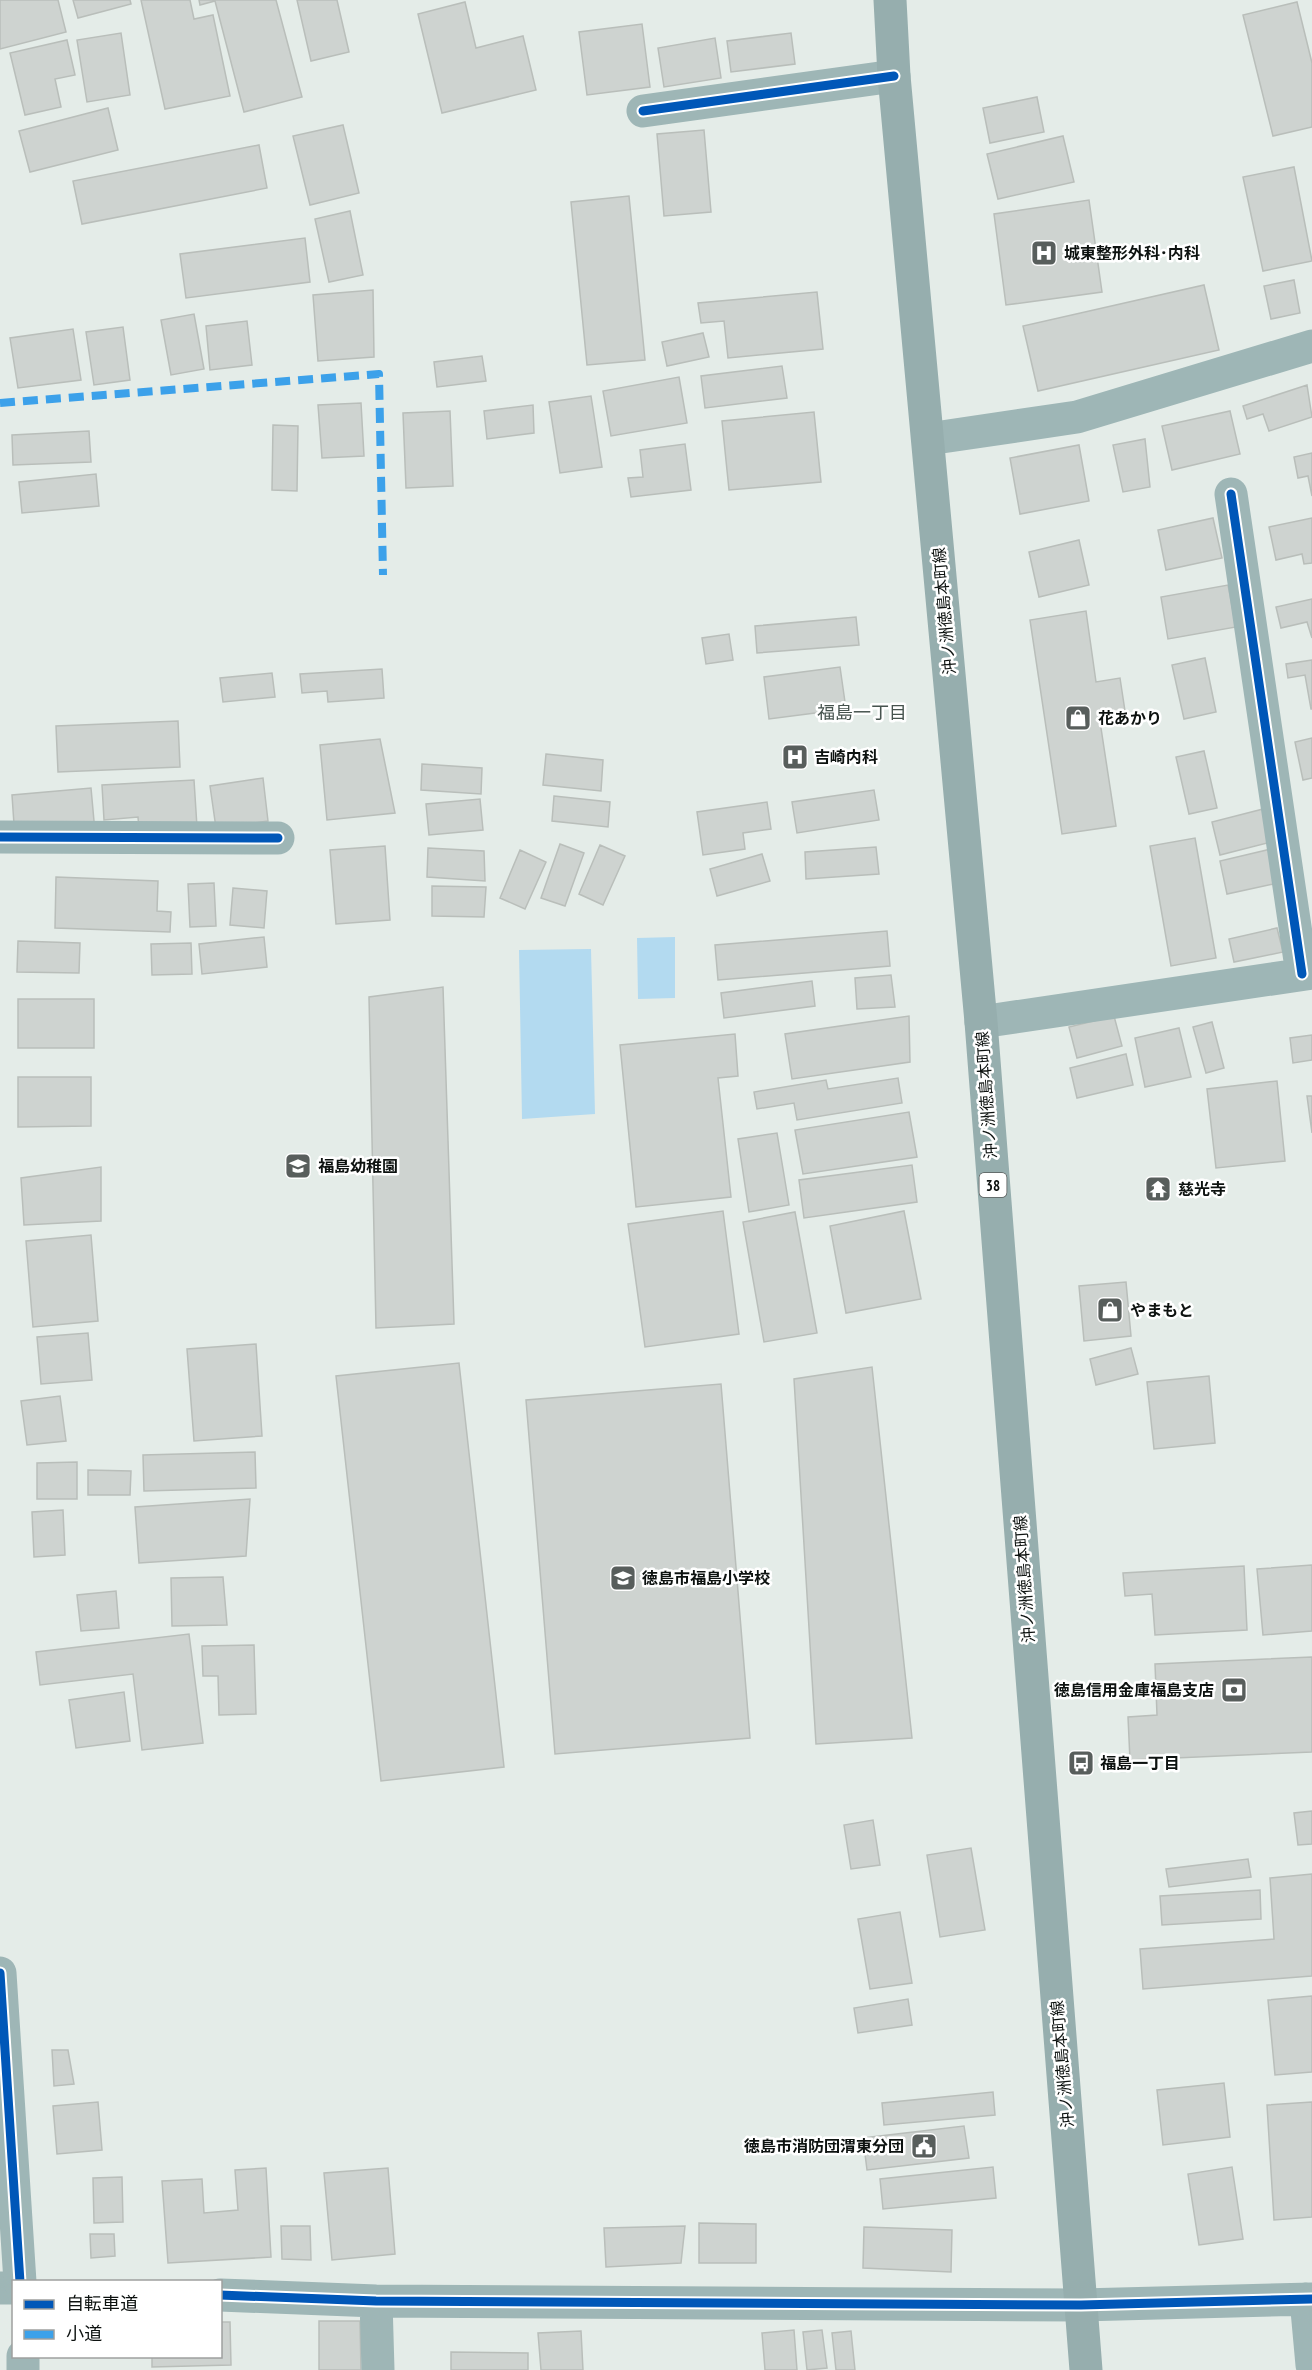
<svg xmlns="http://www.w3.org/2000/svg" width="1312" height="2370" viewBox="0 0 1312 2370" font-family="'PT Sans Narrow','Noto Sans JP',sans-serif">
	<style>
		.water { fill: #b3daf0 }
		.building { fill: #ced3d0; stroke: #b9beba; stroke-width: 1.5 }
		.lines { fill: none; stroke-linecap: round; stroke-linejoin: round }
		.minor { stroke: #9eb6b6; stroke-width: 33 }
		.tertiary { stroke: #9eb6b6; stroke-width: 33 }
		.primary { stroke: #96aeae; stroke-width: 33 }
		.quiet { stroke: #3ca1ea; stroke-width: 8; stroke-dasharray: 15 8; stroke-linecap: butt }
		.cycleway-casing { stroke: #fff; stroke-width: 13 }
		.cycleway { stroke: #0057b8; stroke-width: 9 }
		.labels { text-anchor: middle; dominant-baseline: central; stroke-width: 5; stroke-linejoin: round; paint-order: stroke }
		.shield { fill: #fff; stroke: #565958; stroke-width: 1.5 }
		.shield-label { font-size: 15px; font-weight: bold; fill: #0d1210 }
		.poi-label { font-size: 16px; font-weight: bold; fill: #0d1210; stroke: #fff; text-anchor: start }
		.street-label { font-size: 16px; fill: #0d1210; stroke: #fff }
		.neighbourhood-label { font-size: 18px; fill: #46534e; stroke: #fff }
	</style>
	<rect width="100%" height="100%" fill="#e4ece8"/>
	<path class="water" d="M675,937V998L638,999L637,938Z
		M591,949L595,1114L522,1119L519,950Z"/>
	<path class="building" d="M0,0H58L66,32L0,49Z
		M73,0H130L131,4L78,18Z
		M141,0H190L194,19L213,15L230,96L165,109Z
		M199,0H276L302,97L244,112L215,1L200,5Z
		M297,0H337L349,52L311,61Z
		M465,2L476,48L523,36L536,90L442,113L418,14Z
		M1297,2L1312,63V127L1273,136L1243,15Z
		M642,24L650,87L587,95L579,32Z
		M121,33L130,95L87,102L77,40Z
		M791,33L795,64L731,72L727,41Z
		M715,38L721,78L664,87L658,48Z
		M67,40L75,75L55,79L61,107L25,115L10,53Z
		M1037,97L1044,132L990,143L983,108Z
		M108,108L118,150L30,172L19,131Z
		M343,125L359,193L310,205L293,136Z
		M704,130L711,212L664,216L657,134Z
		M1063,136L1074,182L998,199L987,154Z
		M259,145L267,188L82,224L73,181Z
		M1294,167L1312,261L1263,271L1243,177Z
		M629,196L645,360L587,365L571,202Z
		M1089,200L1102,292L1006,305L994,214Z
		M350,211L363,275L329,282L315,219Z
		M305,238L310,282L186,298L180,254Z
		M1294,280L1300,313L1271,319L1264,286Z
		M1204,285L1219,350L1038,391L1023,326Z
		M373,290L374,357L318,361L313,295Z
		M817,292L823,349L728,358L724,321L701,323L698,303Z
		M194,314L204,369L171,375L161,320Z
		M247,321L252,365L210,370L206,326Z
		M123,327L130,380L94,385L86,332Z
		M73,329L81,380L18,388L10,338Z
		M703,333L709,357L667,366L662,342Z
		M482,356L486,381L437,387L434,362Z
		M782,366L787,398L705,408L701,376Z
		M679,377L687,423L611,436L603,391Z
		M1307,385L1312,417L1269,431L1263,414L1247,419L1243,406Z
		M591,396L602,467L560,473L549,402Z
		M361,403L364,456L322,458L318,405Z
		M533,405L534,433L487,439L484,411Z
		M450,411L453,486L406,488L403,413Z
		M1230,411L1240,454L1172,470L1162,426Z
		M814,412L821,482L729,490L722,421Z
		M273,425L298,426L297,491L272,490Z
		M89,431L91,462L13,465L12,435Z
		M1145,439L1150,487L1123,492L1113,445Z
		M685,444L691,490L631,497L628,478L643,477L640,450Z
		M1079,445L1089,501L1020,514L1010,458Z
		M1312,453V496L1308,476L1298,478L1294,457Z
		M96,474L99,506L22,513L19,482Z
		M1213,518L1222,558L1166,570L1158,530Z
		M1312,518V563L1304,564L1302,554L1276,560L1269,527Z
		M1079,540L1089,585L1039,597L1029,552Z
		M1228,585L1236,627L1168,639L1161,597Z
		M1312,599V638L1307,622L1281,628L1276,607Z
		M1086,611L1096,682L1120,678L1125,711L1099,715L1116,826L1062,834L1030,620Z
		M856,617L859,645L757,653L755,626Z
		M729,634L733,660L706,664L702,638Z
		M1205,658L1216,712L1184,719L1172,665Z
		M1312,660V709H1311L1305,675L1288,678L1286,664Z
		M840,667L846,709L769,719L764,677Z
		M382,669L384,698L328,702L327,691L302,693L300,674Z
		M272,673L275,697L223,702L220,678Z
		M178,721L180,767L58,772L56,726Z
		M1312,738V778L1303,780L1295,742Z
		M380,739L395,813L327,820L320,745Z
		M1204,751L1217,808L1189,814L1176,757Z
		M546,754L603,760L601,791L543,785Z
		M422,764L482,768L481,794L421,790Z
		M263,778L268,821L216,828L210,786Z
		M194,780L197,827L139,830L138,817L104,820L102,785Z
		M91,788L95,832L15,839L12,795Z
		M874,790L879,820L797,833L792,802Z
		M554,796L610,802L608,827L552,821Z
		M480,799L483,830L429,835L426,804Z
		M767,802L771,829L743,833L745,849L703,855L697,812Z
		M1267,808L1275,841L1220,855L1212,822Z
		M1195,838L1216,958L1171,966L1150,846Z
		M560,844L584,853L565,906L541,898Z
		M600,845L625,856L603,905L579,894Z
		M385,846L390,920L336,924L330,850Z
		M876,847L879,874L806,879L805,852Z
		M428,848L484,851L485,881L427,877Z
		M1271,849L1278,883L1227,894L1220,861Z
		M520,850L546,862L525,909L500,898Z
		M762,854L770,881L717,896L710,869Z
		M56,877L158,881L157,911L171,912L170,932L55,928Z
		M214,883L216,926L190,927L188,884Z
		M432,886L486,887L484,917L432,916Z
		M233,888L267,891L264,928L230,925Z
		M1277,928L1283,952L1234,962L1229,939Z
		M887,931L890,966L718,980L715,945Z
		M264,937L267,967L202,974L199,944Z
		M18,941L80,943L79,973L17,972Z
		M191,943L192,974L152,975L151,944Z
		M891,975L895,1007L857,1009L855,978Z
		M812,981L815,1006L724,1018L721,993Z
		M443,987L454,1324L376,1328L369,997Z
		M18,999H94V1048H18Z
		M909,1016L910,1062L792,1079L785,1034Z
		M1114,1016L1122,1046L1077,1058L1069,1027Z
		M1212,1022L1224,1068L1206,1073L1193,1027Z
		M1179,1028L1191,1077L1145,1087L1135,1038Z
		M735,1034L738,1076L718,1078L731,1197L636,1207L620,1045Z
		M1312,1035V1060L1293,1063L1290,1038Z
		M1126,1054L1133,1085L1077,1098L1070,1068Z
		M18,1077H91V1126L18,1127Z
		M898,1078L902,1103L797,1120L794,1103L757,1109L754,1092L826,1080L828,1089Z
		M1277,1081L1285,1161L1216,1168L1207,1089Z
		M1307,1096H1312V1133Z
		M909,1112L917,1157L803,1174L795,1130Z
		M777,1133L789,1205L749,1212L738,1139Z
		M912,1165L917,1202L804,1218L799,1180Z
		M101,1167V1221L24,1225L21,1178Z
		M723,1211L739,1334L645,1347L628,1224Z
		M904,1211L921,1299L846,1313L830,1226Z
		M795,1212L817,1333L764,1342L743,1222Z
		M91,1235L98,1321L33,1327L26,1241Z
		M1126,1282L1131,1336L1084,1341L1079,1286Z
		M88,1333L92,1380L41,1384L37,1337Z
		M256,1344L262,1436L194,1441L187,1349Z
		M1131,1348L1138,1374L1096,1385L1090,1359Z
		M459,1363L504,1767L381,1781L336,1376Z
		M872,1367L912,1738L816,1744L794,1379Z
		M1209,1376L1215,1443L1154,1449L1147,1382Z
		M721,1384L750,1738L555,1754L526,1400Z
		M60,1396L66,1441L27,1445L21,1401Z
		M255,1452L256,1488L144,1491L143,1455Z
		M77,1462V1499H37V1463Z
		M88,1470L131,1471L130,1495H88Z
		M250,1499L246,1556L139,1563L135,1507Z
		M63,1510L65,1555L34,1557L32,1512Z
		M1312,1565V1631L1263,1635L1257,1569Z
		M1244,1566L1247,1630L1155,1635L1152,1594L1125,1596L1123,1573Z
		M223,1577L227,1625L172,1626L171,1578Z
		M116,1591L119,1628L81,1631L77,1595Z
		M189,1634L203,1743L142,1750L133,1674L40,1685L36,1652Z
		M254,1645L256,1714L219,1715L218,1676H203L202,1646Z
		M1312,1657V1752L1130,1760L1128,1717L1157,1715L1155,1664Z
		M124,1692L130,1741L76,1748L69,1700Z
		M1312,1811V1844L1298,1845L1294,1813Z
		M873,1820L880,1865L851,1869L844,1825Z
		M971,1848L985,1930L940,1937L927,1855Z
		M1248,1859L1251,1877L1169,1887L1166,1869Z
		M1312,1874V1976L1143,1989L1140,1949L1274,1939L1270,1878Z
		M1260,1890L1261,1919L1162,1925L1160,1896Z
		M900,1912L912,1983L870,1989L858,1919Z
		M1312,1996V2072L1275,2075L1268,2000Z
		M908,1999L912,2025L858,2033L854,2008Z
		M52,2050H68L74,2084L54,2086Z
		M1224,2083L1230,2137L1163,2145L1157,2090Z
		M993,2092L995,2115L884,2125L882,2103Z
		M98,2102L102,2150L57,2154L53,2106Z
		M1312,2102V2217L1274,2220L1267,2105Z
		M964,2126L969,2158L867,2170L863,2138Z
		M993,2167L996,2198L883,2209L880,2179Z
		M1232,2167L1243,2239L1199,2245L1188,2174Z
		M266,2168L271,2257L168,2263L162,2181L202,2179L204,2213L238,2210L235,2170Z
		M388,2168L395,2254L332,2260L324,2173Z
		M122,2177L123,2222L94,2223L93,2178Z
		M699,2223L756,2224V2263H699Z
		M281,2226H310L311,2260L282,2259Z
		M685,2226L681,2263L606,2267L604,2228Z
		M864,2227L952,2230L951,2272L863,2268Z
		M90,2234H114L115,2256L91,2258Z
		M319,2321H360L361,2370H319Z
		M220,2322H230L231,2365L152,2367V2356H220Z
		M794,2330L797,2370H765L762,2333Z
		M822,2330L827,2368L807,2370L803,2332Z
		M581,2331L583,2370H541L538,2333Z
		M851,2331L855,2370H836L832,2333Z
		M451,2352L528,2353V2370H451Z"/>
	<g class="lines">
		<path class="minor" d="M643,111L894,76
			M928,439L1077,417L1312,346
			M1231,494L1302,974
			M0,837L278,838
			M981,1022L1312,973
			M0,2288H14
			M220,2295L376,2301L1081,2305L1312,2299
			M1306,2299L1312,2365
			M376,2301L378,2370"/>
		<path class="tertiary" d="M0,1973L20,2282
			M23,2356V2370"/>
		<path class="primary" d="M890,0L894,76L981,1022L1086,2370"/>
		<path class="quiet" d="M0,403L379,374L383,575"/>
		<defs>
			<path id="cycleway" d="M643,111L894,76
				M1231,494L1302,974
				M0,837L278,838
				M0,1973L20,2282
				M220,2295L376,2301L1081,2305L1312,2299"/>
		</defs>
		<use href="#cycleway" class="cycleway-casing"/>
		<use href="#cycleway" class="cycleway"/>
	</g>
	<defs>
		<symbol id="hospital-square" viewBox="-11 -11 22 22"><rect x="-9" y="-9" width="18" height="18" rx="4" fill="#585e5c" stroke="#fff"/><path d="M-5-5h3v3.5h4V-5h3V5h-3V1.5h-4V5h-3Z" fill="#fff"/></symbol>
		<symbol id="shop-square" viewBox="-11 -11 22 22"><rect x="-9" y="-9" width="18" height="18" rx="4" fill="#585e5c" stroke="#fff"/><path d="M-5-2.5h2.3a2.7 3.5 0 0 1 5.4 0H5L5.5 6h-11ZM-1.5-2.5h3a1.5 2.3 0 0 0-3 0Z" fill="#fff"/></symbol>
		<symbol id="school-square" viewBox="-11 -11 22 22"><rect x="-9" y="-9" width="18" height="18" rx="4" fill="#585e5c" stroke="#fff"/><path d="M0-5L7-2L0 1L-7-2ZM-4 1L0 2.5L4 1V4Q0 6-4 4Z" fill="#fff"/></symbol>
		<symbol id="temple-square" viewBox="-11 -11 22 22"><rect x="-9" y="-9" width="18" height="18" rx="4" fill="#585e5c" stroke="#fff"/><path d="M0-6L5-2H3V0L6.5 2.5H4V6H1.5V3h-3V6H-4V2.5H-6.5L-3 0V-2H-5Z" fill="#fff"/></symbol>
		<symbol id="bank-square" viewBox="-11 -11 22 22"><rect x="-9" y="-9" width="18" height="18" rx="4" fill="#585e5c" stroke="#fff"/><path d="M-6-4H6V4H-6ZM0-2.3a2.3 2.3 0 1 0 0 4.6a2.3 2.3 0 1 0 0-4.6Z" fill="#fff"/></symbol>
		<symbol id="bus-square" viewBox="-11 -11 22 22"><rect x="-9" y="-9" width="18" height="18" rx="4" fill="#585e5c" stroke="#fff"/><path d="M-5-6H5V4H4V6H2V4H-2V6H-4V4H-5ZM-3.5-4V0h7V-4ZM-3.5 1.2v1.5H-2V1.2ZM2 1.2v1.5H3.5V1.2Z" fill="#fff"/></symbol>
		<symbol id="civic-square" viewBox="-11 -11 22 22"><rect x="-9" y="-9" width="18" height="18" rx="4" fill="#585e5c" stroke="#fff"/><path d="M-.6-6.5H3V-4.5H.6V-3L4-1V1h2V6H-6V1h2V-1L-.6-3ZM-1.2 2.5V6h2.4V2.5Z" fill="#fff"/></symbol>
	</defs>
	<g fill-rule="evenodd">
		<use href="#hospital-square" x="1029" y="238" width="30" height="30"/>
		<use href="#shop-square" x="1063" y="703" width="30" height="30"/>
		<use href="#hospital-square" x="780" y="742" width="30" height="30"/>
		<use href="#school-square" x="283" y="1151" width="30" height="30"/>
		<use href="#temple-square" x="1143" y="1174" width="30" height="30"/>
		<use href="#shop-square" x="1095" y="1295" width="30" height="30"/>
		<use href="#school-square" x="608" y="1563" width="30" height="30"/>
		<use href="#bank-square" x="1219" y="1675" width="30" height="30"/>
		<use href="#bus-square" x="1066" y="1748" width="30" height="30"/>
		<use href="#civic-square" x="909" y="2131" width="30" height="30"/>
	</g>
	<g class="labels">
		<rect class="shield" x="979.5" y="1173" width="27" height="24" rx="4.5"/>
		<g class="shield-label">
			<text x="993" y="1185">38</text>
		</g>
		<g class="poi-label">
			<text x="1064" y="253">城東整形外科･内科</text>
			<text x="1098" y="718">花あかり</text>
			<text x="814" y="757">吉崎内科</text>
			<text x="318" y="1166">福島幼稚園</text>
			<text x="1178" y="1189">慈光寺</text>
			<text x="1130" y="1310">やまもと</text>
			<text x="642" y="1578">徳島市福島小学校</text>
			<text x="1214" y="1690" text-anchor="end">徳島信用金庫福島支店</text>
			<text x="1100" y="1763">福島一丁目</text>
			<text x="904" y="2146" text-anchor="end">徳島市消防団渭東分団</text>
		</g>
		<g class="street-label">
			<text transform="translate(944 611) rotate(-95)">沖ノ洲徳島本町線</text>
			<text transform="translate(986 1095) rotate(-94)">沖ノ洲徳島本町線</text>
			<text transform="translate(1024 1579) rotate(-94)">沖ノ洲徳島本町線</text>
			<text transform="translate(1062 2064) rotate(-95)">沖ノ洲徳島本町線</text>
		</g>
		<g class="neighbourhood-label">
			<text x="862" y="712">福島一丁目</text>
		</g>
	</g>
	<rect x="12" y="2280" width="210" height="78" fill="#ffffff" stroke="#9ea09f" stroke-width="1.5"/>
	<rect x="24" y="2300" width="30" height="9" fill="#0057b8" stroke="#9ea09f" stroke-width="1.5"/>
	<text x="66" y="2310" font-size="18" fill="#0d1210">自転車道</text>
	<rect x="24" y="2330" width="30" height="9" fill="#3ca1ea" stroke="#9ea09f" stroke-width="1.5"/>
	<text x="66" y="2340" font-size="18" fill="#0d1210">小道</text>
</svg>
